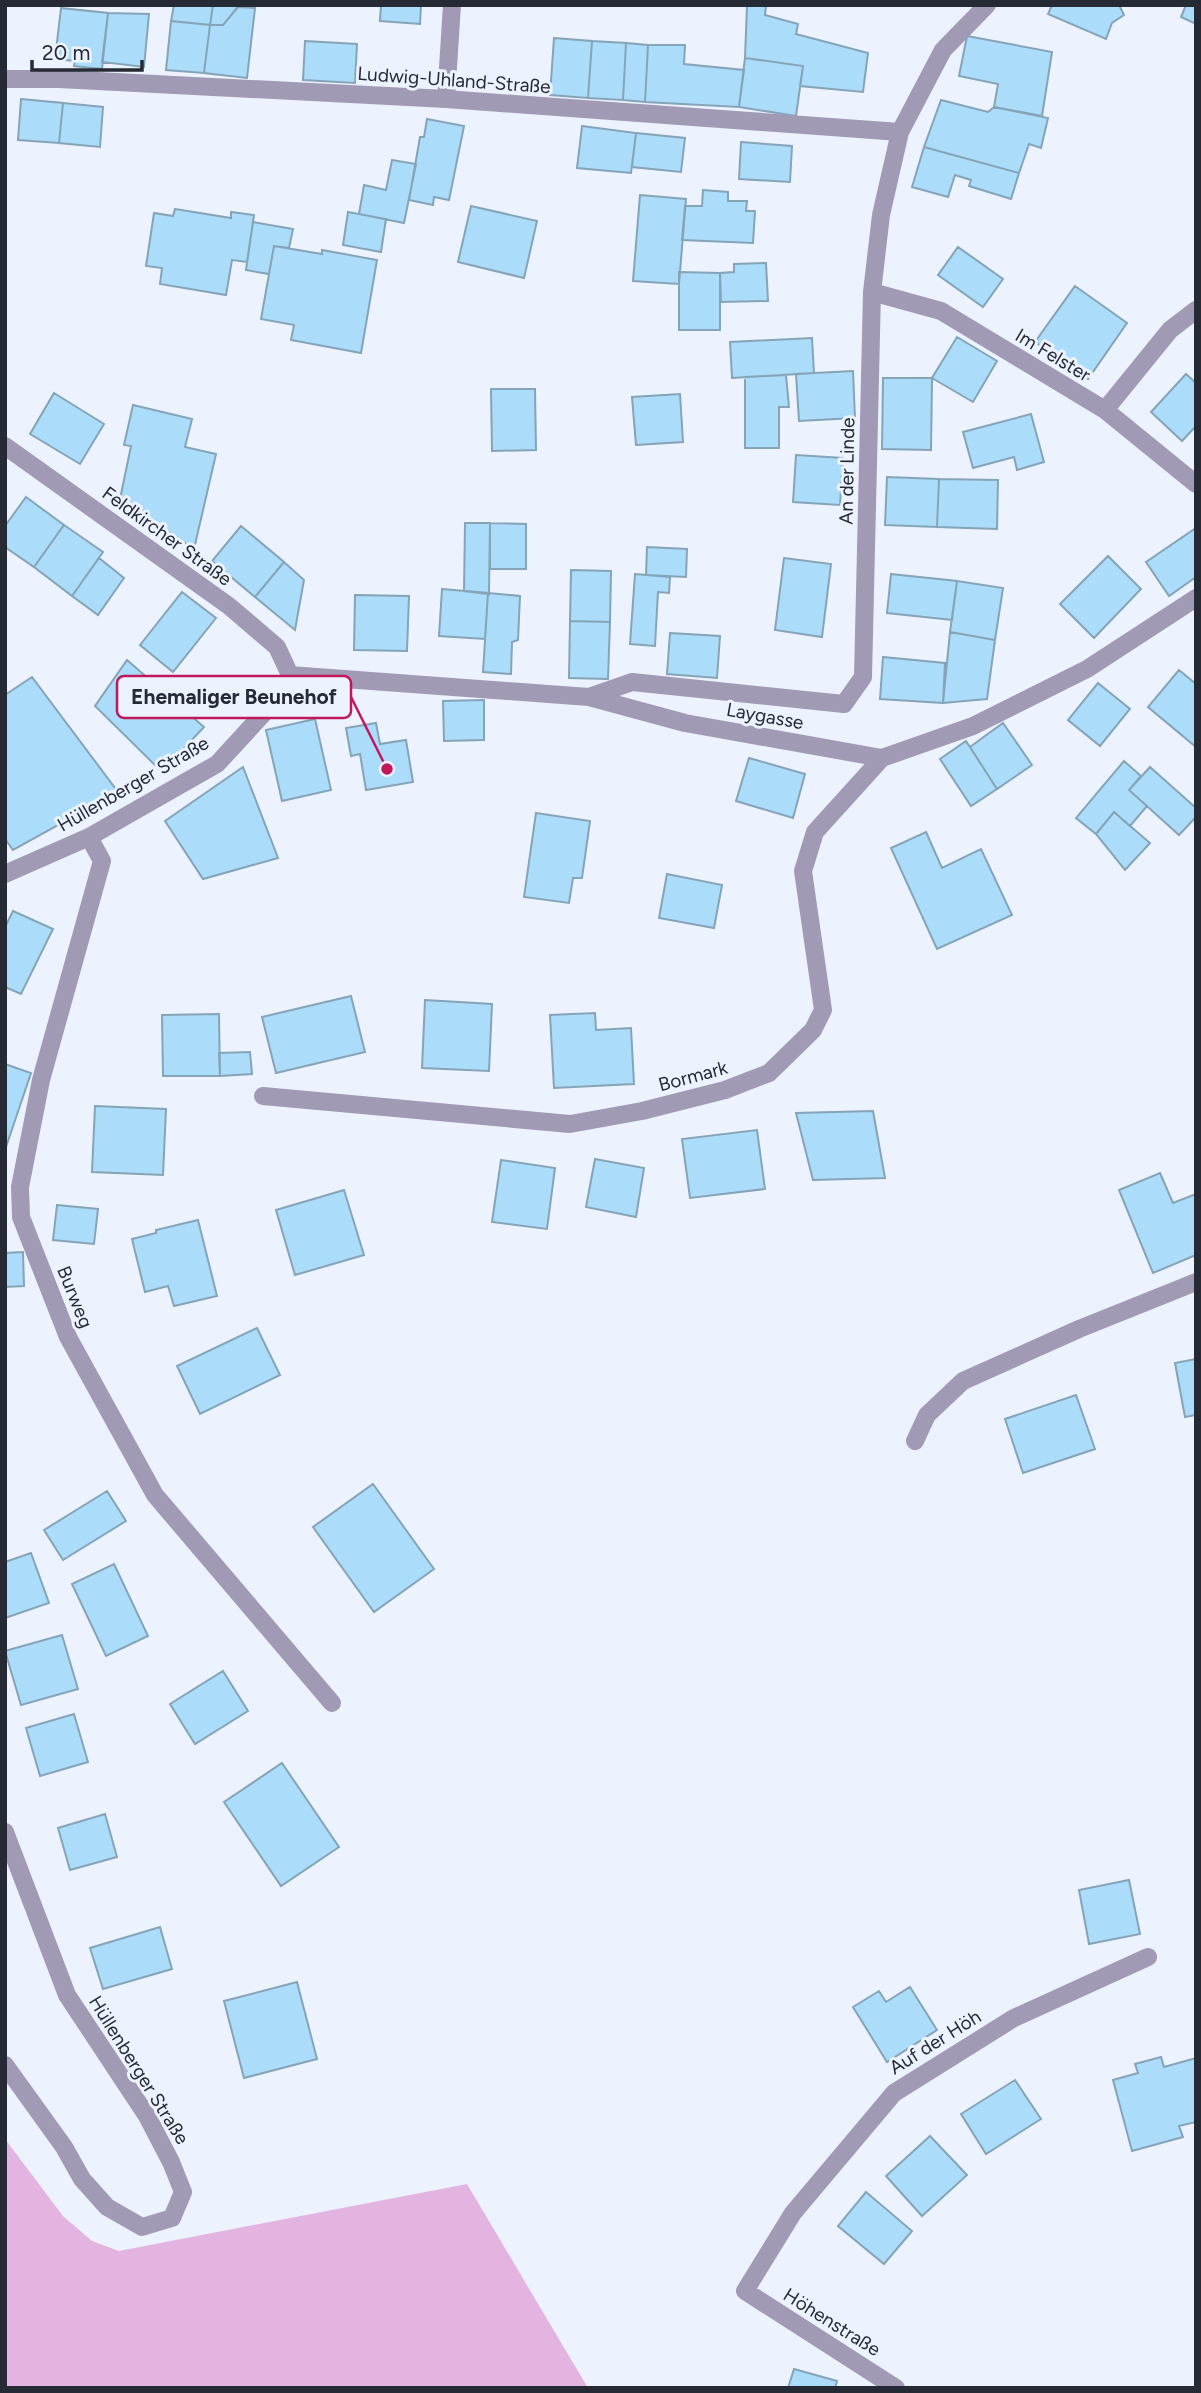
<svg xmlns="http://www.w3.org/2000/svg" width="1201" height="2393" viewBox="0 0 1201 2393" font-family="Figtree,sans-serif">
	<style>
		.green { fill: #e2b4df }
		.building { fill: #abdcfa; stroke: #85a4b7; stroke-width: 2 }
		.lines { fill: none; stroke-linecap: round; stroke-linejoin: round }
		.minor { stroke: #a19ab4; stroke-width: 18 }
		.labels { text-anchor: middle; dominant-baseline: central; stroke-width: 6; stroke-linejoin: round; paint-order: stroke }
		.street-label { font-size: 19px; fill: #252a35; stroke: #edf2ff }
		.leader { fill: none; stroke: #c2185b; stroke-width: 2.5 }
		.callout-dot { fill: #c2185b; stroke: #edf2ff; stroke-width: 2.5 }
		.callout { fill: #edf2ff; stroke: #c2185b; stroke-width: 2.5 }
		.callout-label { font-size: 21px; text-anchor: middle; font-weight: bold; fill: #252a35 }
	</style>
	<rect width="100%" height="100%" fill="#edf2ff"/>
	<path class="green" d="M5,2139L63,2216L92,2241L119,2251L467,2184L588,2388H5Z"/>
	<path class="building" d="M174,5H213L210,25L171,21Z
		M213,5H239L223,25H210Z
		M381,5H421L420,24L380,21Z
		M747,5H766L765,15L798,24L796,34L868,53L863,92L800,86L803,66L745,58Z
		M1052,5H1119L1124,15L1112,23L1106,39L1048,14Z
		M1186,5H1196V24L1181,17Z
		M238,7L255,8L247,78L204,73L210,25H223Z
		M61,8L108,13L102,69L74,66L75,61L55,59Z
		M108,13L149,14L144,67L102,62Z
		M171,21L210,25L204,73L166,70Z
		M967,36L1052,52L1042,116L994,107L998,84L959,76Z
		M554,38L592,41L588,98L550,95Z
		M305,41L357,44L355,83L303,80Z
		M592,41L626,43L623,100L588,98Z
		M626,43L648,45L645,102L623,100Z
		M648,45H685L684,64L744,70L739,107L645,102Z
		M745,58L803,66L796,116L739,107Z
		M21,99L63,103L59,143L18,140Z
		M941,100L988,112L994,107L1048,118L1041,148L1029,144L1019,173L924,147Z
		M63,103L103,107L100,147L59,143Z
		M427,119L464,126L449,200L434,197L433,205L409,200L420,137H424Z
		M582,126L636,133L631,173L577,168Z
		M636,133L685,138L681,172L632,167Z
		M741,142L792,146L790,182L739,179Z
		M924,147L1019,173L1011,199L969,186L971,180L955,175L948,197L912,187Z
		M392,160L416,164L404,223L359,214L364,185L386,190Z
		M703,190L728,192V201H747L746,211H755L753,243L682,240L685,206H702Z
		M640,195L686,199L679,284L633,281Z
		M471,206L537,221L524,278L458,262Z
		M175,209L231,218V212L254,215L247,262L232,260L226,295L160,284L162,268L146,266L154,213L173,216Z
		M348,212L386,219L381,252L343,245Z
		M253,222L293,229L289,248L274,246L269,274L246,270Z
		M274,246L322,254V250L377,260L361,353L291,340L294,325L261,319Z
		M958,247L1003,279L983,307L938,275Z
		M766,263L768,301L721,302L720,273L734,272V264Z
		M679,272L720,273V330H679Z
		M1075,286L1127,323L1088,379L1035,342Z
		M957,337L997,361L973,402L932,378Z
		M812,338L814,373L732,378L730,342Z
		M853,371L855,418L799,421L796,374Z
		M1186,374L1196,383V426L1182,441L1151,412Z
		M786,375L789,407H779V448H745V377Z
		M883,378H932L931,450L882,449Z
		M491,389H535L536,450L492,451Z
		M54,393L104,424L80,464L30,434Z
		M680,394L683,442L636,445L632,397Z
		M133,405L192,419L185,447L216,454L194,549L120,499L131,446L124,445Z
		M1031,414L1044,462L1017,470L1014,457L973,468L963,432Z
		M796,455L843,458L840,505L793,502Z
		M887,477L939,479L937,527L885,525Z
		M939,479L998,480L997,529L937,527Z
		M26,497L64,525L34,567L5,547V526Z
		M465,523H490L489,594L464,591Z
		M490,523L526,524V569H490Z
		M64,525L103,552L72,596L34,567Z
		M241,526L284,562L255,597L212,561Z
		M1196,528V577L1169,596L1146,562Z
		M647,547L687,549L686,577L646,575Z
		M1108,556L1141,589L1094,638L1060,604Z
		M99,558L124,578L98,615L72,596Z
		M784,558L831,564L822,637L775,630Z
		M284,562L304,580L295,630L255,597Z
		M571,570L611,571L610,622L570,621Z
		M635,574L670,577L669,593L658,592L655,646L630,644Z
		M891,574L957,581L952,620L887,613Z
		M957,581L1003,588L995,640L950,632Z
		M442,589L488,593L485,639L439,636Z
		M182,592L216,618L173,672L140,645Z
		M488,593L520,596L518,640L512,642L511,674L483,672Z
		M355,595L409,596L407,651L354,650Z
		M570,621L610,622L608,679L569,678Z
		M950,632L995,640L987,699L943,703Z
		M670,633L720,636L717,678L667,674Z
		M883,657L945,663L943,703L880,699Z
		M127,660L204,727L162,772L95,706Z
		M1179,670L1196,684V747L1148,707Z
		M32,677L118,792L13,850L5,839V695Z
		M1098,683L1130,709L1100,746L1068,720Z
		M484,700V740L444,741L443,701Z
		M315,719L331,790L282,801L266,730Z
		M376,723L380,744L406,740L413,782L366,790L360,754L351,756L346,728Z
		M1003,723L1032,765L997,789L970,747Z
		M966,741L997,789L971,806L940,759Z
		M749,758L805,774L793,818L736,801Z
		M1124,761L1141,776L1129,790L1147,806L1130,826L1114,812L1096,834L1076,818Z
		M243,767L278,858L203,879L165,821Z
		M1150,767L1196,808V817L1179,835L1129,790Z
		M1114,812L1150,843L1125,870L1096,834Z
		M536,813L590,821L582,878H573L569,903L524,897Z
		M926,832L942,868L981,849L1012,915L937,949L891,848Z
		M667,874L722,885L714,928L659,918Z
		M13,911L53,929L21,994L5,987V927Z
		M351,996L365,1052L276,1073L262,1017Z
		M425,1000L492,1004L489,1071L422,1068Z
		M595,1013L596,1030L631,1028L634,1084L554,1088L550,1015Z
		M219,1014L220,1076H163L162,1015Z
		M250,1052L252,1074L220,1076L219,1053Z
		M5,1064L31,1073L5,1150Z
		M95,1106L166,1109L163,1175L92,1172Z
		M873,1111L885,1178L813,1180L796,1113Z
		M757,1130L765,1189L690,1198L682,1139Z
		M595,1159L644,1168L636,1217L586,1207Z
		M501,1160L555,1168L547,1229L492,1222Z
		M1160,1173L1173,1203L1196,1194V1255L1153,1273L1119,1190Z
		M344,1190L364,1255L295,1275L276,1210Z
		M57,1205L98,1209L94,1244L53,1240Z
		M198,1220L217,1296L174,1306L168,1286L145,1292L132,1239L156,1233V1230Z
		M23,1252L24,1286L5,1287V1253Z
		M257,1328L280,1375L200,1414L177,1366Z
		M1196,1359V1415L1185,1417L1175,1363Z
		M1076,1395L1095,1449L1023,1473L1005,1419Z
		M373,1484L434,1569L374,1612L313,1527Z
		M107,1491L126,1521L63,1560L44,1530Z
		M31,1553L49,1603L5,1618V1562Z
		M114,1564L148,1636L106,1656L72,1584Z
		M62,1635L78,1689L21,1705L5,1651Z
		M223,1671L248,1711L195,1744L170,1704Z
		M74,1714L88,1762L40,1776L26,1728Z
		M282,1763L339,1847L281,1886L224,1802Z
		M105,1814L117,1857L70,1870L58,1828Z
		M1129,1880L1140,1934L1089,1944L1079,1890Z
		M160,1927L172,1969L103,1989L90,1948Z
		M297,1982L317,2059L244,2078L224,2001Z
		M910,1987L937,2030L887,2062L853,2007L879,1991L886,2002Z
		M1161,2057L1164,2067L1196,2058V2122L1179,2126L1183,2137L1132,2151L1113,2080L1138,2073L1135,2064Z
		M1015,2080L1041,2119L986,2154L961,2114Z
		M930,2136L967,2175L922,2216L886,2176Z
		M866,2192L912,2231L884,2264L838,2226Z
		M794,2369L837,2381L835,2388H788Z"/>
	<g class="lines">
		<path class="minor" d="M5,79H59L446,99L900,132
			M446,99L452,5
			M872,292L941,311L1105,410L1196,484
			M1105,410L1170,330L1196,310
			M5,446L229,606L277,647L290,675
			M290,675L589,697L685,723L882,758L973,726L1087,669L1196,598
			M589,697L632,682L844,704L863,677L872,292L881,215L900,132L943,50L987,5
			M89,837L102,861L41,1080L20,1187L21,1217L68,1337L155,1495L332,1703
			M5,874L89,837L217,764L275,701L290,675
			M263,1096L570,1124L642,1111L725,1090L769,1073L813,1030L823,1010L803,871L815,832L882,758
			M915,1441L927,1415L963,1381L1079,1329L1196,1282
			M5,1832L67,1995L147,2116L171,2162L183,2192L172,2218L142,2227L107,2207L82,2179L64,2147L5,2065
			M896,2388L745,2291L793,2213L894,2093L1014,2018L1148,1957"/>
	</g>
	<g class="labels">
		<g class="street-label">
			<text transform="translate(454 80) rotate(4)">Ludwig-Uhland-Straße</text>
			<text transform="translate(1053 355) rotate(31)">Im Felster</text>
			<text transform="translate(847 471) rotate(-89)">An der Linde</text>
			<text transform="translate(167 536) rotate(36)">Feldkircher Straße</text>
			<text transform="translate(765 716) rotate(10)">Laygasse</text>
			<text transform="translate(133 784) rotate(-30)">Hüllenberger Straße</text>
			<text transform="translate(693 1076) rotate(-15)">Bormark</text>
			<text transform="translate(75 1297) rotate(68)">Burweg</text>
			<text transform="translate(935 2042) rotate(-32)">Auf der Höh</text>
			<text transform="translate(139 2070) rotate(58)">Hüllenberger Straße</text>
			<text transform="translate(832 2322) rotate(32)">Höhenstraße</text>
		</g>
	</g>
	<path class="leader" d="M387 769L351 697"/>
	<circle class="callout-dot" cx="387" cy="769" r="7"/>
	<rect class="callout" x="117" y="676" width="234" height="42" rx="7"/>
	<g class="callout-label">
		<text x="234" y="704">Ehemaliger Beunehof</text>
	</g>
	<rect width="1201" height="2393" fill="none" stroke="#252a35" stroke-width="14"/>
	<path d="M32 60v10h110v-10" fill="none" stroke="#252a35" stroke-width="3.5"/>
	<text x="42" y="60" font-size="21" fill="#252a35" stroke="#edf2ff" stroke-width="5" paint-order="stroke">20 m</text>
</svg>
